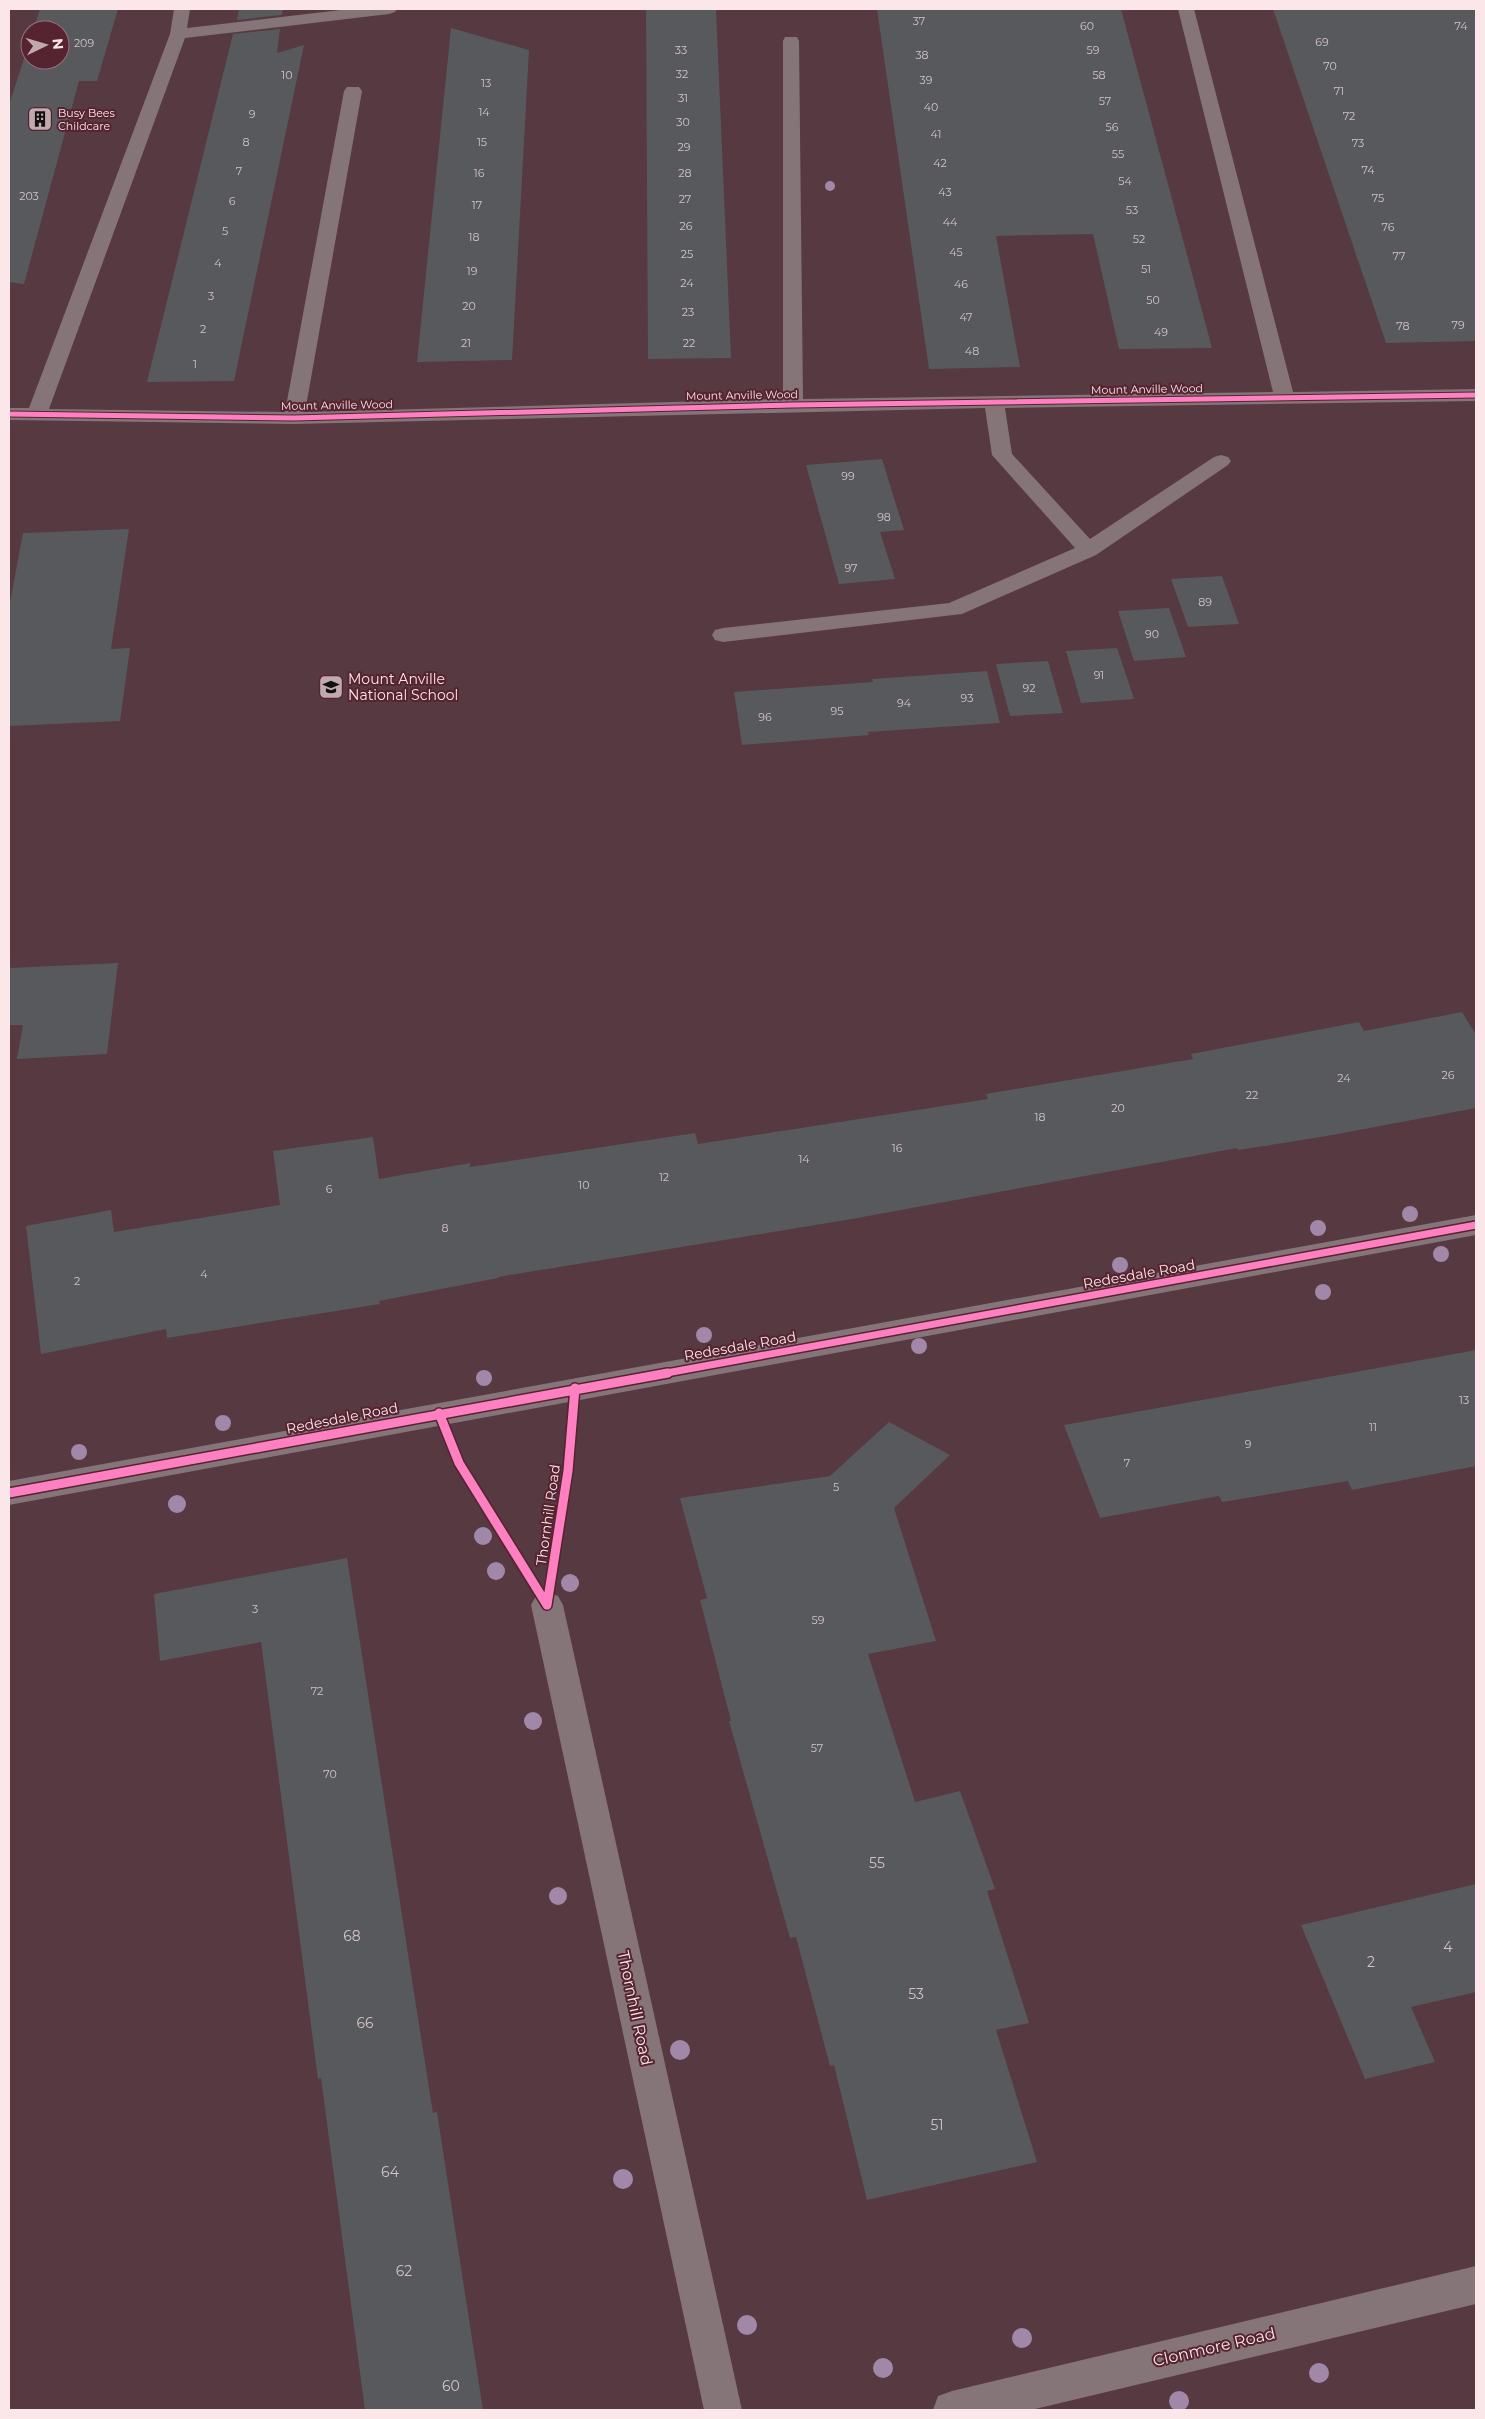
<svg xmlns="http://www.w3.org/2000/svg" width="1485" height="2419" viewBox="0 0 1485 2419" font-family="Montserrat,sans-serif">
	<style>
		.building { fill: #58595c }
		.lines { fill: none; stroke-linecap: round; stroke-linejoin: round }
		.minor { fill: #857478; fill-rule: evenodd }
		.cycleway-far2-casing { stroke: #562330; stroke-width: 7 }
		.cycleway-far1-casing { stroke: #562330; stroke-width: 10 }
		.cycleway-casing { stroke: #562330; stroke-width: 12 }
		.cycleway-far2 { stroke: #ff80c0; stroke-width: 5 }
		.cycleway-far1 { stroke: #ff80c0; stroke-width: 7 }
		.cycleway { stroke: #ff80c0; stroke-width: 9 }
		.tree { fill: #a187a8 }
		.labels { text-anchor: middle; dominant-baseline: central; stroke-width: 4; stroke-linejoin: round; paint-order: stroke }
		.number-label { font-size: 11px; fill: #d2c3c6 }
		.far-poi-label { font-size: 11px; fill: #fbe6ea; stroke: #562330; text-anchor: start }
		.far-street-label { font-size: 11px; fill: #fbe6ea; stroke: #562330 }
		.poi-label { font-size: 14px; fill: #fbe6ea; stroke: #562330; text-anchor: start }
		.street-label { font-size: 14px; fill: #fbe6ea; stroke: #562330 }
		.near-number-label { font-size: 14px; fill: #d2c3c6 }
		.near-street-label { font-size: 16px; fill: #fbe6ea; stroke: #562330 }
	</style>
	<rect width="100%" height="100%" fill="#563941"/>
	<path class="building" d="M40,9H118L97,81H79L24,284L9,282V105L30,40V60H60V30H33Z
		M239,9H283L282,15L237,20Z
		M646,9H716L731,358L648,359Z
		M877,9H1121L1212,348L1119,349L1093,234L996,236L1020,367L929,369Z
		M1273,9H1476V341L1386,343Z
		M451,28L529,50L512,360L417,362Z
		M280,29L277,53L304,45L234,381L147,382L233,34Z
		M882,459L904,530L880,532L895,579L839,584L806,465Z
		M129,529L111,649L130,648L120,721L9,726V608L23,533Z
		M1222,576L1239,624L1188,627L1171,579Z
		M1169,608L1186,657L1134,661L1118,611Z
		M1117,648L1134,699L1081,703L1066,651Z
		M1048,661L1063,713L1010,716L996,664Z
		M987,671L1000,723L868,732L869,735L742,745L734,692L873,682L872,679Z
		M118,963L107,1054L17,1059L23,1025H9V968Z
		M1462,1012L1476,1035V1108L1327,1136L1238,1150L1237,1148L852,1219L498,1277V1278L379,1301L380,1304L167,1338L166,1329L41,1354L26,1226L111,1210L114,1232L280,1205L273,1151L373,1137L379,1179L470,1163V1167L695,1133L698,1144L988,1099L986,1094L1193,1059L1191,1054L1359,1022L1364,1031Z
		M1476,1350V1466L1352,1490L1348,1481L1222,1502L1219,1496L1100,1518L1064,1425Z
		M889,1422L950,1455L894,1508L936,1641L868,1654L915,1802L960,1791L995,1889L987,1891L1029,2023L996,2030L1037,2162L867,2200L834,2065L830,2066L796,1937L790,1938L729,1721H731L700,1600L707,1598L680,1498L830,1476Z
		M347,1558L410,1967L433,2113L437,2112L483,2410H365L321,2078L318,2079L261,1642L160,1661L154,1594Z
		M1476,1884V1992L1411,2007L1435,2062L1365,2079L1301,1925Z"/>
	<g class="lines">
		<path class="minor" d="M174,9H190L187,28L349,9H397L395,12L389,14L185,38L49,409L285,412L344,91L347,87H359L362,91L305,412L783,399V41L785,37H797L799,41L803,399L1273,392L1178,9H1194L1293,392L1476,389V401L1005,408L1012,454L1090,539L1214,457L1221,455L1228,457L1231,461L1228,465L1096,555L962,614L723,642L715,640L712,635L715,630L723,628L949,603L1075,548L992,455L985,408L294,424L9,420V408H29L170,34Z
			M1476,1215V1235L9,1505V1481Z
			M547,1592L558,1596L563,1605L742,2410H704L531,1605L536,1596Z
			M1476,2266V2304L1031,2410H933L938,2396L952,2391Z"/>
		<defs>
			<path id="cycleway-far2" d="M9,414L294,418L793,405L1476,395"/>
			<path id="cycleway-far1" d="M661,1374L1476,1225"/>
			<path id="cycleway" d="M439,1413L459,1463L547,1605
				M9,1493L668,1373
				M547,1605L568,1471L575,1388"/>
		</defs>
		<use href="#cycleway-far2" class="cycleway-far2-casing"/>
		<use href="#cycleway-far1" class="cycleway-far1-casing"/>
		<use href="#cycleway" class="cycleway-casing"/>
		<use href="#cycleway-far2" class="cycleway-far2"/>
		<use href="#cycleway-far1" class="cycleway-far1"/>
		<use href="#cycleway" class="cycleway"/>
	</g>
	<g class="tree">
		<circle cx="830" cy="186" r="5"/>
		<circle cx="1410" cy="1214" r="8"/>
		<circle cx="1318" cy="1228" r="8"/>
		<circle cx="1441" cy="1254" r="8"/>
		<circle cx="1120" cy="1265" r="8"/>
		<circle cx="1323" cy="1292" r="8"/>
		<circle cx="704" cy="1335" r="8"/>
		<circle cx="919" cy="1346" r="8"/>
		<circle cx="484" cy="1378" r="8"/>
		<circle cx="223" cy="1423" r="8"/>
		<circle cx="79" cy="1452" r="8"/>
		<circle cx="177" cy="1504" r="9"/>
		<circle cx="483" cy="1536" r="9"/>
		<circle cx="496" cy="1571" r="9"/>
		<circle cx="570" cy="1583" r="9"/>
		<circle cx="533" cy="1721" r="9"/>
		<circle cx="558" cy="1896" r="9"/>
		<circle cx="680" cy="2050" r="10"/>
		<circle cx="623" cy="2179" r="10"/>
		<circle cx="747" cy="2325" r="10"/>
		<circle cx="1022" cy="2338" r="10"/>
		<circle cx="883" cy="2368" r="10"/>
		<circle cx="1319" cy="2373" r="10"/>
		<circle cx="1179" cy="2401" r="10"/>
	</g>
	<defs>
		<symbol id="building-square" viewBox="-11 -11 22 22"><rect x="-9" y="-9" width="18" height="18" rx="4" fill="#c1a9af" stroke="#562330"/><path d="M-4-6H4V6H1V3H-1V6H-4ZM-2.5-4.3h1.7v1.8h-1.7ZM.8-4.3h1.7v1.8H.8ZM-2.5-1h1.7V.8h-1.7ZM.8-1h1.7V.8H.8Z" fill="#111"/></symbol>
		<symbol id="school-square" viewBox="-11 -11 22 22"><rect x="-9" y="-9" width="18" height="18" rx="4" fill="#c1a9af" stroke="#562330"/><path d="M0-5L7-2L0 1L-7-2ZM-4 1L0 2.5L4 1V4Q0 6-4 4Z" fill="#111"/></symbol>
	</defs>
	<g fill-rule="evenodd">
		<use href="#building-square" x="26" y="105" width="28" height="28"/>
		<use href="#school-square" x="317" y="673" width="28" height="28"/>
	</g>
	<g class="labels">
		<g class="number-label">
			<text x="919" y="21">37</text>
			<text x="1087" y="26">60</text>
			<text x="1461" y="26">74</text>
			<text x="1322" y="42">69</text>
			<text x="84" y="43">209</text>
			<text x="681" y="50">33</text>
			<text x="1093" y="50">59</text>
			<text x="922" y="55">38</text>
			<text x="1330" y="66">70</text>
			<text x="682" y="74">32</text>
			<text x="287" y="75">10</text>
			<text x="1099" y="75">58</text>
			<text x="926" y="80">39</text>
			<text x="486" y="83">13</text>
			<text x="1339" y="91">71</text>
			<text x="683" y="98">31</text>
			<text x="1105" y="101">57</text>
			<text x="931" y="107">40</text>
			<text x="484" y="112">14</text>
			<text x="252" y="114">9</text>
			<text x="1349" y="116">72</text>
			<text x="683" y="122">30</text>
			<text x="1112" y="127">56</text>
			<text x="936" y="134">41</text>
			<text x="246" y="142">8</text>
			<text x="482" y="142">15</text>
			<text x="1358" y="143">73</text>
			<text x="684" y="147">29</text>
			<text x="1118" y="154">55</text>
			<text x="940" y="163">42</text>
			<text x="1368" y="170">74</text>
			<text x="239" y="171">7</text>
			<text x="479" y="173">16</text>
			<text x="685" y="173">28</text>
			<text x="1125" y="181">54</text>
			<text x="945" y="192">43</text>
			<text x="29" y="196">203</text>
			<text x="1378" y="198">75</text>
			<text x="685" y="199">27</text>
			<text x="232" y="201">6</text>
			<text x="477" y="205">17</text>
			<text x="1132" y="210">53</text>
			<text x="950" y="222">44</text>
			<text x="686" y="226">26</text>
			<text x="1388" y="227">76</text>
			<text x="225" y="231">5</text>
			<text x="474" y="237">18</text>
			<text x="1139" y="239">52</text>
			<text x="956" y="252">45</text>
			<text x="687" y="254">25</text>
			<text x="1399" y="256">77</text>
			<text x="218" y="263">4</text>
			<text x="1146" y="269">51</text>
			<text x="472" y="271">19</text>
			<text x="687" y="283">24</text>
			<text x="961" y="284">46</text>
			<text x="211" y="296">3</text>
			<text x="1153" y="300">50</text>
			<text x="469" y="306">20</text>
			<text x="688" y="312">23</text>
			<text x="966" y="317">47</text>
			<text x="1458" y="325">79</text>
			<text x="1403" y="326">78</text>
			<text x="203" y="329">2</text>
			<text x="1161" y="332">49</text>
			<text x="466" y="343">21</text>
			<text x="689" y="343">22</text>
			<text x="972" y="351">48</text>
			<text x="195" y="364">1</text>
			<text x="848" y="476">99</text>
			<text x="884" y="517">98</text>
			<text x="851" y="568">97</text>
			<text x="1205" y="602">89</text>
			<text x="1152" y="634">90</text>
			<text x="1099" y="675">91</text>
			<text x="1029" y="688">92</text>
			<text x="967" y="698">93</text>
			<text x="904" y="703">94</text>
			<text x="837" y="711">95</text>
			<text x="765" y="717">96</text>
			<text x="1448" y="1075">26</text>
			<text x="1344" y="1078">24</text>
			<text x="1252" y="1095">22</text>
			<text x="1118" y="1108">20</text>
			<text x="1040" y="1117">18</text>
			<text x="897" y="1148">16</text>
			<text x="804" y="1159">14</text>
			<text x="664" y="1177">12</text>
			<text x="584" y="1185">10</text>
			<text x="329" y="1189">6</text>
			<text x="445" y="1228">8</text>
			<text x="204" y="1274">4</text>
			<text x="77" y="1281">2</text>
			<text x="1464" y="1400">13</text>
			<text x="1373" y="1427">11</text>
			<text x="1248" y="1444">9</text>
			<text x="1127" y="1463">7</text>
			<text x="836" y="1487">5</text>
			<text x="255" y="1609">3</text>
			<text x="818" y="1620">59</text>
			<text x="317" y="1691">72</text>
			<text x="817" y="1748">57</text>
			<text x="330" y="1774">70</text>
		</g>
		<g class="far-poi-label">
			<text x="58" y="113">Busy Bees<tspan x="58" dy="13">Childcare</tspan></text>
		</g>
		<g class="far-street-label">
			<text transform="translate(1147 389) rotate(-1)">Mount Anville Wood</text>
			<text transform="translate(742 395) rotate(-1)">Mount Anville Wood</text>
			<text transform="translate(337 405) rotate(-1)">Mount Anville Wood</text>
		</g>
		<g class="poi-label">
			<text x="348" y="679">Mount Anville<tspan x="348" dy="16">National School</tspan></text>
		</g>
		<g class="street-label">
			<text transform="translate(1139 1274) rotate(-10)">Redesdale Road</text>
			<text transform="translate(740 1346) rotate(-10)">Redesdale Road</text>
			<text transform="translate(342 1418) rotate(-11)">Redesdale Road</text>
			<text transform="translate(548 1515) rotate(-82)">Thornhill Road</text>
		</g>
		<g class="near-number-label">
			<text x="877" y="1863">55</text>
			<text x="352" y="1936">68</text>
			<text x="1448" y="1947">4</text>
			<text x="1371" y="1962">2</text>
			<text x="916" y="1994">53</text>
			<text x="365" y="2023">66</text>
			<text x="937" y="2125">51</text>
			<text x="390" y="2172">64</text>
			<text x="404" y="2271">62</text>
			<text x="451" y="2386">60</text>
		</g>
		<g class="near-street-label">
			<text transform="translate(635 2008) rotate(78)">Thornhill Road</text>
			<text transform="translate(1214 2347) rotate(-13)">Clonmore Road</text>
		</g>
	</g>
	<rect width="1485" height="2419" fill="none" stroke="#fbe6ea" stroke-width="20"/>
	<g transform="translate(45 45) rotate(85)"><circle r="24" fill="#562330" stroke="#98717a"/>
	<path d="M0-4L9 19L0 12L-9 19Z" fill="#c1a9af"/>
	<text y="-8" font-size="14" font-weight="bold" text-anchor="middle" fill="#fbe6ea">N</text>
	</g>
</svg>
